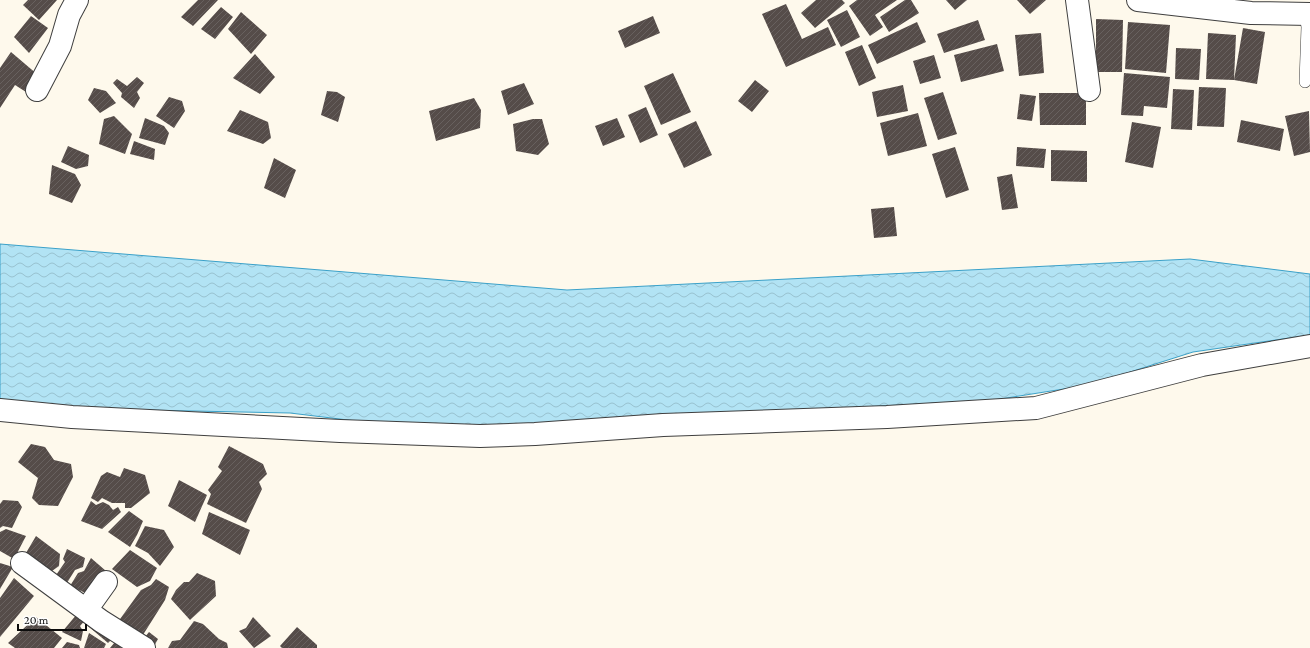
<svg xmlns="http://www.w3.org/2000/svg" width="1310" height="648" viewBox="0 0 1310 648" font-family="'Crimson Pro',serif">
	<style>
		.water { fill: url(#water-waves); stroke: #3ba1c9 }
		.building { fill: url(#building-hatch) }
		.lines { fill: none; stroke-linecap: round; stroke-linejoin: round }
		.service-casing { stroke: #3f3f3f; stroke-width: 12 }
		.minor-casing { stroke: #3f3f3f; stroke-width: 24 }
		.service { stroke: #fff; stroke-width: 11 }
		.minor { stroke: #fff; stroke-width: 22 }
	</style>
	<defs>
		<pattern id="water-waves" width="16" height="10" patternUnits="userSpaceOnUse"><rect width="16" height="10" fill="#b2e3f4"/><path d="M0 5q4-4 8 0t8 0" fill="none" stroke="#98c2d0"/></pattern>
		<pattern id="building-hatch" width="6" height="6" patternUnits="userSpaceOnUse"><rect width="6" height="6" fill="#554c49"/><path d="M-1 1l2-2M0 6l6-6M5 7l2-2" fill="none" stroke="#68615f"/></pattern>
	</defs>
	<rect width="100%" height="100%" fill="#fef9ec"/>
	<path class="water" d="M0,244L567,290L1190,259L1310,274V335L1193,352L1089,385L994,400L561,423L414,428L290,413L95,409L0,399Z"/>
	<path class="building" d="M28,0H57L39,20L23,5Z
		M198,0H218L193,26L181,17Z
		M816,0H842L845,3L815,28L801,13Z
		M857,0H897L875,15L883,27L870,36L849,6Z
		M905,0H911L919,13L889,32L880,17Z
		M946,0H967L955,10Z
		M1017,0H1046L1030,14Z
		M786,4L802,39L828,27L836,45L786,67L762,14Z
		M221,7L233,17L215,39L201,29Z
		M847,10L860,37L841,47L827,20Z
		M241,12L267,35L251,54L228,29Z
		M31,16L48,28L29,53L14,37Z
		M653,16L660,33L625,48L618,31Z
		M1096,19L1123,20L1122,72H1096Z
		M978,20L985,40L944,53L937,34Z
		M917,22L926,42L877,64L868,45Z
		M1128,22L1170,25L1166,73L1125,69Z
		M1243,28L1265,32L1257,84L1234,80Z
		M1041,33L1044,73L1019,76L1015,35Z
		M1208,33L1236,35L1234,80L1206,79Z
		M997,44L1004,71L961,82L954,55Z
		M862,45L876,78L859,86L845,52Z
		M1176,48L1201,49L1199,80L1175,79Z
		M11,52L38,75L32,91L26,92L15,85L0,108V68Z
		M255,54L275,77L260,94L233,78Z
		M934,55L941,78L920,84L913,61Z
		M673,73L691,112L661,125L644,86Z
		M1124,73L1170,77L1167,108L1144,106L1143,116L1121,115Z
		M137,77L144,83L137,92L140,98L134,108L121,97L122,93L113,83L117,79L127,86Z
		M755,80L769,91L752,112L738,101Z
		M524,83L534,104L508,115L501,91Z
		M903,85L908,111L877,117L872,92Z
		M1199,87L1226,88L1224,127L1197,126Z
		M94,88L106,91L116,103L100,113L88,100Z
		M1173,89L1194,90L1192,130L1171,129Z
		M327,91L337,92L345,97L338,122L321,115Z
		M943,92L957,134L938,140L924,98Z
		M1039,93H1086V125H1040Z
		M1020,94L1036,96L1032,121L1017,119Z
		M169,97L182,101L185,111L174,128L156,116Z
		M474,98L481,110L480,128L436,141L429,111Z
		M646,107L658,135L640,143L628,115Z
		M240,110L268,122L271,138L263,144L227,131Z
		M1309,111L1310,152L1294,156L1285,116Z
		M918,113L927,146L888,156L880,123Z
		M114,116L132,134L125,154L99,144L104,119Z
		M145,118L164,126L169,133L165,145L139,138Z
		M617,118L625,137L603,146L595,126Z
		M533,119H542L549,144L538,155L516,151L513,124Z
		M1241,120L1284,129L1280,151L1237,142Z
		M696,121L712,155L684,168L668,134Z
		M1132,122L1161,127L1153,168L1125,162Z
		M134,141L155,149L154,160L130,154Z
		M68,146L89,155L88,166L76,169L61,162Z
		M955,147L969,190L946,198L932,154Z
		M1017,147L1046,149L1044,168L1016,166Z
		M1051,150L1087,151V182L1051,181Z
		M274,158L296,170L285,198L264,188Z
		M52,165L75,174L81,185L72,203L49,194Z
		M1012,174L1018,208L1002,210L997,177Z
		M894,207L897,236L874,238L871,209Z
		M31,444L45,447L54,460L71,464L73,477L58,506L39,505L32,498L38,478L18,462Z
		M229,446L263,464L267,474L259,482L262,489L246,523L207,504L211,494L208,490L222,471L218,467Z
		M124,468L145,475L150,493L131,508H125V503H112L102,498L98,502L91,498L101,476L107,472L120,477Z
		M179,480L207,495L195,522L168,506Z
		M3,500L18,501L22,507L12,528L3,526L0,528V504Z
		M91,501L96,505L103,502L109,505L113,510L118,507L121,512L102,529L81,521Z
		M129,511L143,521L137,535L130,547L108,532Z
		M209,512L250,530L240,555L202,534Z
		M145,526L164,530L174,547L160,566L148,553L135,546Z
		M6,529L26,536L14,559L0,551V532Z
		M36,536L60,554L59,566L45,576L23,558Z
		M67,549L85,558L83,567L75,570L65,586L54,578L65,562L63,559Z
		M130,550L157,568L150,581L137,587L112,569Z
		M91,558L106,571L90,595L70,586L78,573L84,571Z
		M0,563L13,567L0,589Z
		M197,573L215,581L216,596L190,620L171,599L176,590L184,582H189Z
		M14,578L34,596L0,637V598Z
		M156,579L169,587L165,600L141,638L115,626L141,590L151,585Z
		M77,614L88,617L80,626L83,631L81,641L62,632Z
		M36,617L62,638L54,648H15L8,643Z
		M253,617L271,636L254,648L239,631L246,628Z
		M96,620L109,635L110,641L108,643L88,626Z
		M194,621L203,624L219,639L227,643L228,648H168L172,641L180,640Z
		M297,627L317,645V648H282L280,646Z
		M149,632L158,639L153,648L141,642Z
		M89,633L106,644L104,648H84Z
		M67,642L79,645L80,648H62Z
		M115,642L122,648H110Z"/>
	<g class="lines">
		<defs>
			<path id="service" d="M1305,14L1307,27L1305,82"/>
			<path id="minor" d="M1077,0L1089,90
				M1138,0L1251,13L1310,14
				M37,90L60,46L69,15L77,0
				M0,410L72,417L340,431L480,436L535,434L663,425L887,417L1036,408L1202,365L1310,346
				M22,563L101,621L144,648
				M86,610L106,582"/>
		</defs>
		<use href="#service" class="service-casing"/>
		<use href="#minor" class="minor-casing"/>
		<use href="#service" class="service"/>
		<use href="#minor" class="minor"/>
	</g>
	<path d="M18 624v6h68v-6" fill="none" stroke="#0c0c0c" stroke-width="2"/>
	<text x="24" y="624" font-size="12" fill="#0c0c0c" stroke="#ffffff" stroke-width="3" paint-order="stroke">20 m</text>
</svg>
